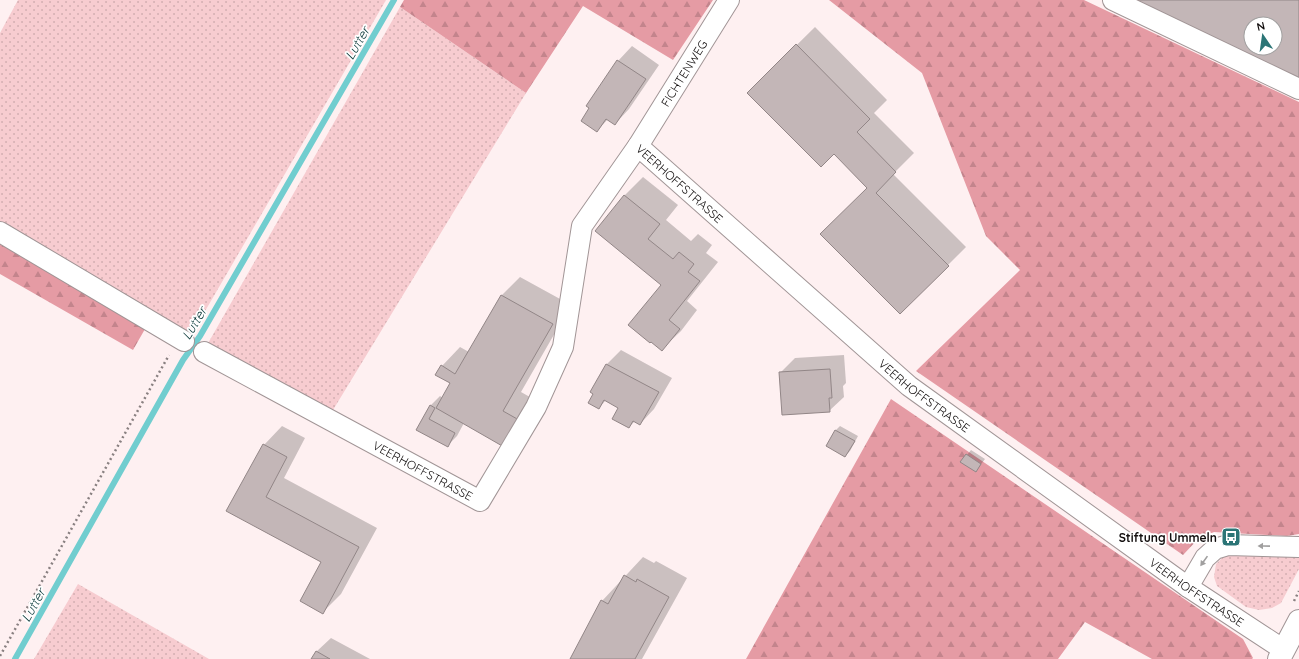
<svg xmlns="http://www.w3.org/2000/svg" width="1299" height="659" viewBox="0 0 1299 659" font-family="Quicksand,sans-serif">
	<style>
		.grass { fill: url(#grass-dots) }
		.forest { fill: url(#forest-firs) }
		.shadow { fill: #0003 }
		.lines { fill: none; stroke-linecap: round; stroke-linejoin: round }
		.stream { stroke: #71cdcf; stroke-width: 6 }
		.building { fill: #c3b6b7; stroke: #928687; fill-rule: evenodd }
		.minor-casing { stroke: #a19596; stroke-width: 22 }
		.major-casing { stroke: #a19596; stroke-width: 24 }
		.path { stroke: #898081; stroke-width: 2.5; stroke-dasharray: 2 3; stroke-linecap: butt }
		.minor { stroke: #fff; stroke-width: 20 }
		.major { stroke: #fff; stroke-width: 22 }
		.oneway { fill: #a09f9f }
		.labels { text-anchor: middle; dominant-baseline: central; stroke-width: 3.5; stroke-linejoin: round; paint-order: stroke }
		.street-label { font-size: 12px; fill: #120e0e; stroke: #fff }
		.poi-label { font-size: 12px; font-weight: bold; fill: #120e0e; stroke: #fff; text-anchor: end }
		.water-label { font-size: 13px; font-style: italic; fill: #053434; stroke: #fff }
	</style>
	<defs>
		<pattern id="grass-dots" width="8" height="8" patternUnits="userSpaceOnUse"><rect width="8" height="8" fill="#f7ccd0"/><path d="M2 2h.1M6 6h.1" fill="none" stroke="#d3aeb1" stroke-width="1.8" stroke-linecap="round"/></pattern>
		<pattern id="forest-firs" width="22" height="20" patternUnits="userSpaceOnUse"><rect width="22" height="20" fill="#e59ba4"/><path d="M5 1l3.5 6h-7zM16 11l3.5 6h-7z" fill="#c3848c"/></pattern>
	</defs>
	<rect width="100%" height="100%" fill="#fef0f1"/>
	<path class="grass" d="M18,0H386L190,337L0,225V33Z
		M400,7L526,93L333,410L207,345Z
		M1230,552L1299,554V569L1281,603L1272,608L1259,610L1246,607L1217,586L1214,577L1216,564L1223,557Z
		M78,584L209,659H34Z"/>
	<path class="forest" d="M404,0H713L673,60L583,6L526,93L400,7Z
		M829,0H1084L1299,102V534L1287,536L1214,532L1199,538L1183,555L916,371L1020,270L986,236L922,73Z
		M0,244L145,329L133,350L0,274Z
		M891,399L1243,639L1253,658L1252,659H1152L1085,622L1058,659H746Z"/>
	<path class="shadow" d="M815,27L887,100L874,113L914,153L893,174L966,247L900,313L868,187L834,153L748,93Z
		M632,46L659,65L629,109L615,124L608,119L597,131L618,61Z
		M643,177L678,205L666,220L691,241L698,234L712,245L706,253L718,262L687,301L697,310L681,331L662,349V285L596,231L625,195Z
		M520,277L571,305L521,392L537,401L522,427L464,423L457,436L447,446L417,429L430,406L440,396L443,398L451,383L442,366L460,347L469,352L502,295Z
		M621,350L672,378L654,409L640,424L635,421L629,427L620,408L606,400L599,408L595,394L591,392L607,364Z
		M844,355L846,383L843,386L844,397L829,411L780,373L795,358Z
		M282,426L305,438L284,478L377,528L341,594L323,612L322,562L228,511L264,445Z
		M840,426L858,436L850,451L845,456L827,446L836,430Z
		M971,450L985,459L976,471L967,455Z
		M643,557L654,563L656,561L687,578L642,659H572L602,601Z
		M331,638L370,659H312L316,652Z"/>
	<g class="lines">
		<path class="stream" d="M15,659L183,360L200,336L394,0"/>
	</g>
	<path class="building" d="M1134,0H1299V80ZM1251,24H1275V48H1251Z
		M796,44L870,119L857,132L896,172L876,193L949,266L900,314L820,234L867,188L834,154L821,167L747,93Z
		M617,60L646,79L615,125L606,119L597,132L581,121L589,108L586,106Z
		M624,195L660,224L648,239L673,259L679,252L694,264L688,272L700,281L669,320L680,329L662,351L651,342L650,343L628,325L661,285L595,231Z
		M501,295L553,324L503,411L519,420L504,447L436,408L450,383L435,375L441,365L455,374Z
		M606,364L659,392L640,425L633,421L629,428L612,419L618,408L604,400L599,409L588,403L593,394L590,392Z
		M830,369L832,398H829L830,412L782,415L779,372Z
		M430,405L435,408L429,419L455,433L448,447L416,430Z
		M835,430L855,441L845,457L826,446Z
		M263,444L287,457L266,497L359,547L323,614L300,601L321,562L226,511Z
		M966,454L981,464L976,472L960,462Z
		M624,575L636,582L637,579L669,597L635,659H570L601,600L608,604Z
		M316,651L330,659H311Z"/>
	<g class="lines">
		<defs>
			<g id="minor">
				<path d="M1113,0L1299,89"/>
				<path id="s1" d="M638,146L909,386L1188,587L1284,650"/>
				<path d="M0,232L184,341"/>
				<path id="s2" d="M204,352L480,501L536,407L563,347L582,226L638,146L729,0"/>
				<path d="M1188,587L1205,558L1215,549L1228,545L1299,547"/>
			</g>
			<path id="major" d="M1279,659L1299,621"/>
		</defs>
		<use href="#minor" class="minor-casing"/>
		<use href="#major" class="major-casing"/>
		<path class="path" d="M1294,601L1299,591
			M0,656L169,355"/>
		<use href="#minor" class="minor"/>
		<use href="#major" class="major"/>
	</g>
	<defs><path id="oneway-solid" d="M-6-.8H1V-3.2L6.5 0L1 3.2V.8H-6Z"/></defs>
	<g class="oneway">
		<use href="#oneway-solid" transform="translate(1264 546) rotate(-179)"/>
		<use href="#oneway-solid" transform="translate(1204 561) rotate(125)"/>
	</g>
	<defs>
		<symbol id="bus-square" viewBox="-11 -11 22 22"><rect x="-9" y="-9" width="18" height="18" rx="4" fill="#2b7576" stroke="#fff"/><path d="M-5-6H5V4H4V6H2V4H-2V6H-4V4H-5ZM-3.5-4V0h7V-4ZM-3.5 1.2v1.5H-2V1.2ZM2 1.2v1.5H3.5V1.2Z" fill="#fff"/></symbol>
	</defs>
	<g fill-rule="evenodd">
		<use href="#bus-square" x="1220" y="526" width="22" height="22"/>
	</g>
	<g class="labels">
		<g class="street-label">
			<text stroke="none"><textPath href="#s2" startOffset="795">FICHTENWEG</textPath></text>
			<text stroke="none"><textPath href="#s1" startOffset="56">VEERHOFFSTRASSE</textPath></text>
			<text stroke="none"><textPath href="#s1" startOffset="380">VEERHOFFSTRASSE</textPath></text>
			<text stroke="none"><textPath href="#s2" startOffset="249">VEERHOFFSTRASSE</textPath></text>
			<text stroke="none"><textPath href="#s1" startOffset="716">VEERHOFFSTRASSE</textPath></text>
		</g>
		<g class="poi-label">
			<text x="1217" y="537">Stiftung Ummeln</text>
		</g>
		<g class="water-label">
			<text transform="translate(357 43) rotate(-60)">Lutter</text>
			<text transform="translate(194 323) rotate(-59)">Lutter</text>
			<text transform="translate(33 605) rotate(-61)">Lutter</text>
		</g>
	</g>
	<g transform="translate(1263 36) rotate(347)"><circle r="19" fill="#ffffff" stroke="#a09f9f"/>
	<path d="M0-3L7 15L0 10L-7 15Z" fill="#2b7576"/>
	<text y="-6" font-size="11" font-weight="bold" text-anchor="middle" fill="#120e0e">N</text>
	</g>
</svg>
